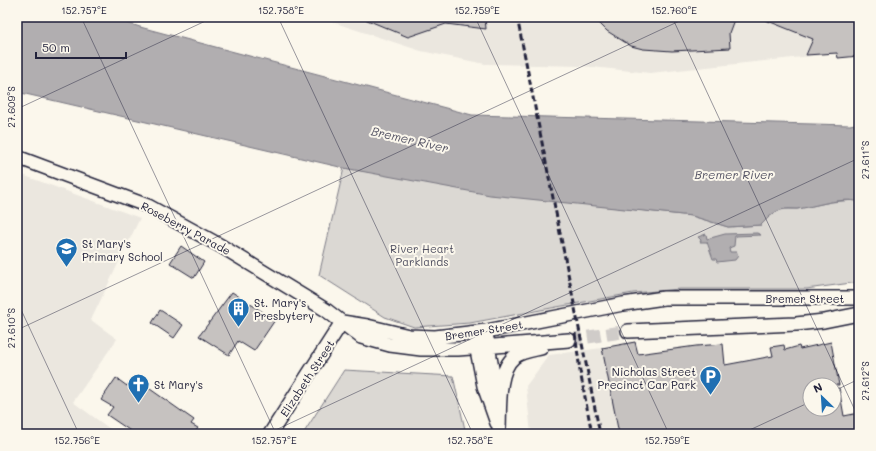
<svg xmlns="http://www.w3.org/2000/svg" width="876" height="451" viewBox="0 0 876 451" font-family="Mali,sans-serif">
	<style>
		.built { fill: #ebe7df }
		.green { fill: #dbd8d3; stroke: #7e7d87 }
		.water { fill: #b1aeb0; stroke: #787681 }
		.building { fill: #c6c2c0; stroke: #22223b }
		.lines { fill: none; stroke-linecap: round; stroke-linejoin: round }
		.secondary-tunnel { stroke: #d0ccc9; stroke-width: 13; stroke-dasharray: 13 6; stroke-linecap: butt }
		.secondary-casing { stroke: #22223b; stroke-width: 16 }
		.secondary { stroke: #fbf7ec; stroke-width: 13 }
		.rail { stroke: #22223b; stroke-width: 3; stroke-dasharray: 6 3; stroke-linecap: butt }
		.ticks { fill: none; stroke: #22223b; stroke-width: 1; stroke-opacity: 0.45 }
		.labels { text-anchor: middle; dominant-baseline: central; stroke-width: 4; stroke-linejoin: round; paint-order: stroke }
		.street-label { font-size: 11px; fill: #22223b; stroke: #fbf7ec }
		.poi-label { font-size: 11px; fill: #22223b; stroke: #fbf7ec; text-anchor: start }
		.park-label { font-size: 11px; fill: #505061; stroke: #fbf7ec }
		.water-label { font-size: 12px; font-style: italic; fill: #545364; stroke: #fbf7ec }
		.neatline { fill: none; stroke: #22223b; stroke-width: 1.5 }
		.ticks-label { font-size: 10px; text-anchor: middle; fill: #22223b }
	</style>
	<rect width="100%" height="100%" fill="#fbf7ec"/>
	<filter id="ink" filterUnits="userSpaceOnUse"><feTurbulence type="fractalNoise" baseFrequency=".025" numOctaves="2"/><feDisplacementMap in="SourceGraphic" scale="8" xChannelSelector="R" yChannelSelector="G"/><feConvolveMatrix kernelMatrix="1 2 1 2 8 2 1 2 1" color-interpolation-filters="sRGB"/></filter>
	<g filter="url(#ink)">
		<path class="built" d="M317,17H859V51L650,73L582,66L485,64L421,51Z
			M17,173L140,218L91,320L117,339L73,402L117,434H17Z
			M602,348L619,434H531L526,386L549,355Z"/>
		<path class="green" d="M344,168L527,198L692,216L728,227L761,225L771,215L781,209H797L831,202L855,200L859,202V282L806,289H680L633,293L470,323L414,327L385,317L319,275Z
			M344,370L453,376L466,434H303Z"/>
		<path class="water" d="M17,17H109L140,27L472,115L850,125L859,123V202C843,196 814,207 797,209C792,209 786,208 781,210C773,212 767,219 761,225L728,227L692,216L490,195L344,168L17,92Z
			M757,233L761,235L735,236L734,246L729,248L730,252H736L738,256L735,260L717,262L716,259H713L707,242H700L701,240L698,237L706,234L707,239L725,234Z"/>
		<path class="building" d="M360,17H485L486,29L446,24L408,37Z
			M593,17H735L729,33L730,48L672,51L643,49L631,46L607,31Z
			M758,17H859V56L838,58L837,53L806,55L813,39Z
			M181,246L204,262L194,278L170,263Z
			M232,292L275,320L254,351L238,341L229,355L199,336Z
			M160,310L183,325L174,338L152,323Z
			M635,342L638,354L696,346L723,344L725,365L773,356L771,347L784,345L785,350L799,346L800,349L831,342L839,385H810V409H834V389L839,388L844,416L859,413V434H619L602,348Z
			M133,377L194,420L191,424L198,428L194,434H135L107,415L113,407L101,400L116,378L127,386Z"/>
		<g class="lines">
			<path class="secondary-tunnel" d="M569,340L628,331"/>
			<defs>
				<path id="secondary" d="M17,157L148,206L221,246L326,310L361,337L390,345L421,349H458L569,340
					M342,322L367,326L409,336L435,337L486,331L623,304L664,298H859
					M628,331L796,324L824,321L859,314
					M487,339L496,392
					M475,340L484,386L497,423
					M499,429C500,408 497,371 514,357C522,351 532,350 541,348
					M270,434L342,322"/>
			</defs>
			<use href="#secondary" class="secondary-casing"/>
			<use href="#secondary" class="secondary"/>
			<path class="rail" d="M517,17L600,434
				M575,333L580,371L592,434"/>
		</g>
	</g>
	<path class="ticks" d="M81,17L276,434M278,17L473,434M475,17L669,434M672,17L859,419M17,109L214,17M17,301L79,434M17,330L688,17M834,391L859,379M267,434L859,158M741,434L810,402"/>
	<defs>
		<symbol id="school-pin" viewBox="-11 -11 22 30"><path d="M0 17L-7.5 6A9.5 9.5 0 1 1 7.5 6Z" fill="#1f6fb2" stroke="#fbf7ec"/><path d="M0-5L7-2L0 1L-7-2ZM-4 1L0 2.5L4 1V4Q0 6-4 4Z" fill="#fff"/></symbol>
		<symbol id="building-pin" viewBox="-11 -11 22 30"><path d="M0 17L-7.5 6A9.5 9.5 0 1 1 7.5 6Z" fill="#1f6fb2" stroke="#fbf7ec"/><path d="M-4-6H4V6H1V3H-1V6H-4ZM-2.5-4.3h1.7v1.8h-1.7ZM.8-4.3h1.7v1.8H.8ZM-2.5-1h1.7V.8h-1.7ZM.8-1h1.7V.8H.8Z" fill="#fff"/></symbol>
		<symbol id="parking-pin" viewBox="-11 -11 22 30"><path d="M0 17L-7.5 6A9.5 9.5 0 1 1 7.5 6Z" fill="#1f6fb2" stroke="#fbf7ec"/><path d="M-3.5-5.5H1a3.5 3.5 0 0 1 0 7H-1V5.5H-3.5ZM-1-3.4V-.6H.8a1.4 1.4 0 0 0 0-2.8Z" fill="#fff"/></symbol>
		<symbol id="church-pin" viewBox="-11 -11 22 30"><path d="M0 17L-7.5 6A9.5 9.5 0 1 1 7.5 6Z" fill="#1f6fb2" stroke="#fbf7ec"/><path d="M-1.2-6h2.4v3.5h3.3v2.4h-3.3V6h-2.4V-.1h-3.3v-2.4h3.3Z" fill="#fff"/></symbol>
	</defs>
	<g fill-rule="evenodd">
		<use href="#school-pin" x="54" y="236" width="25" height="34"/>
		<use href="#building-pin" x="226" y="296" width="25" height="34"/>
		<use href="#parking-pin" x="698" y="364" width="25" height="34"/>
		<use href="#church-pin" x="126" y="372" width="25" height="34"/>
	</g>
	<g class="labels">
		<g class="street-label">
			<text transform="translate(186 228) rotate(28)">Roseberry Parade</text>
			<text x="805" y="298">Bremer Street</text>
			<text transform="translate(484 330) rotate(-9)">Bremer Street</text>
			<text transform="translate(307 378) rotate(-57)">Elizabeth Street</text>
		</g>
		<g class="poi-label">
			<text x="82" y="243">St Mary's<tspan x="82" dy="13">Primary School</tspan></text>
			<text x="254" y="302">St. Mary's<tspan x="254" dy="13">Presbytery</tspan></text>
			<text x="696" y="371" text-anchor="end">Nicholas Street<tspan x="696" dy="13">Precinct Car Park</tspan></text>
			<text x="154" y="384">St Mary's</text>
		</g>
		<g class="park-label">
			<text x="422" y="248">River Heart<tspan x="422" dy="13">Parklands</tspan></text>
		</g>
		<g class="water-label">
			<text transform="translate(410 139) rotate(13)">Bremer River</text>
			<text x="734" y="174">Bremer River</text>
		</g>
	</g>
	<rect width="876" height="451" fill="none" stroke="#fbf7ec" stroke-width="44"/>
	<g transform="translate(822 397) rotate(335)"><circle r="19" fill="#fbf7ec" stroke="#a4a2a5"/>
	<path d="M0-3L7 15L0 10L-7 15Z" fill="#1f6fb2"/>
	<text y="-6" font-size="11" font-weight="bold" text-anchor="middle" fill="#22223b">N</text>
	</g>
	<path d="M36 52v6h90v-6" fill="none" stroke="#22223b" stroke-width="2"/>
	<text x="42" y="52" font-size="12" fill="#22223b" stroke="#fbf7ec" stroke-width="3" paint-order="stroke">50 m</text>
	<rect x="22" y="22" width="832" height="407" class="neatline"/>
	<g class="ticks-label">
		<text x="84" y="14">152.757°E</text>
		<text x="281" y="14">152.758°E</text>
		<text x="477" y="14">152.759°E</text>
		<text x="674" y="14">152.760°E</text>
		<text transform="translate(11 107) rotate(-90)" y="4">27.609°S</text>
		<text transform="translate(865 160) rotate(-90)" y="4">27.611°S</text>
		<text transform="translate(11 328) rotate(-90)" y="4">27.610°S</text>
		<text transform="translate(865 381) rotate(-90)" y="4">27.612°S</text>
		<text x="77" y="444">152.756°E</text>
		<text x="274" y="444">152.757°E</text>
		<text x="470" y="444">152.758°E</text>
		<text x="667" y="444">152.759°E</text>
	</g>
</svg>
